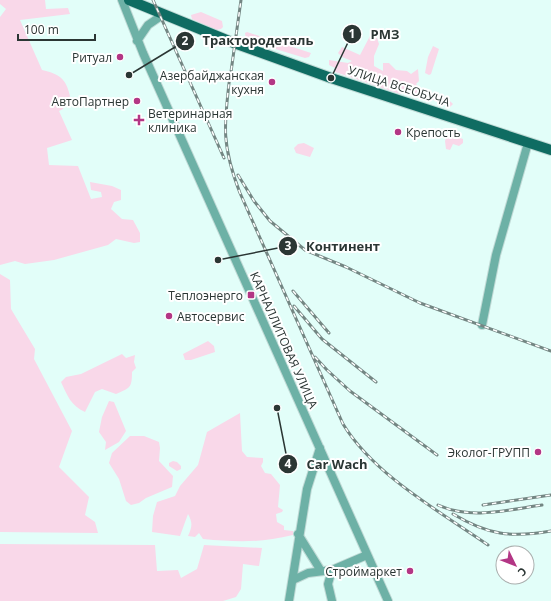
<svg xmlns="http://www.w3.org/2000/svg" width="551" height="601" viewBox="0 0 551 601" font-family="'Open Sans',sans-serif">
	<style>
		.green { fill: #f9d8e9 }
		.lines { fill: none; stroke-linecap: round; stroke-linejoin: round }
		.minor-casing { stroke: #c1dad6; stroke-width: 10 }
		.major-casing { stroke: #c1dad6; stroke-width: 12 }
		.minor { stroke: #6db1a6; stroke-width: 8 }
		.major { stroke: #0f6c62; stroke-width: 10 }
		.rail-casing { stroke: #748683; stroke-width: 3 }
		.rail { stroke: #fff; stroke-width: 1.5; stroke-dasharray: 4.5; stroke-linecap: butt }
		.poi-dot { fill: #b33685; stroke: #fff; stroke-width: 1.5 }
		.labels { text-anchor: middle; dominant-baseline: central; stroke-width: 4; stroke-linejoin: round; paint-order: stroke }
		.poi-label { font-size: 12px; fill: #2b3634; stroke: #fff; text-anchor: end }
		.street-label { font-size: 12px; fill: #2b3634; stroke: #fff }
		.leader { fill: none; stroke: #2b3634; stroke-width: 1.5 }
		.callout-dot { fill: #2b3634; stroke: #fff; stroke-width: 1.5 }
		.mark-label { font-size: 12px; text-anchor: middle; font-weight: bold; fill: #fff }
		.callout-label { font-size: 13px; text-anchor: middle; font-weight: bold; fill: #2b3634; stroke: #fff; stroke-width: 4; stroke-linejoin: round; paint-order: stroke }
	</style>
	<rect width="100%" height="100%" fill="#e2fef9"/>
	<path class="green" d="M0,0H45L46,9L68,8L70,14L20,20L42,70C59,74 66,78 70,96L63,109L59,111L72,140L47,148L49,165L78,166L91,199L102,197L101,192L91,190L90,182L112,186L121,190V200L114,202L111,209L122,219L133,220L140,233V242L134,243L116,239L108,245L54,260L25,264L15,261L0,265V17L6,9L0,4Z
		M201,12L222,21L223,27L221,29L216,30L192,19L191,15Z
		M247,32L311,53L309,57L305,58L246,40L245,33Z
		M376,35L379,44L374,56V66L383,71V63H389L396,70L407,71L411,74L418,69L419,81L416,84C426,95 443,92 453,104L450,107L431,99L403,92L400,94L335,72V68L329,65V60L348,63L352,61L342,57L338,53L342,47L360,55L370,36Z
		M433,46L439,49L431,74L429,75L425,73L428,57Z
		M452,135L463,139V143L459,146L453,144L450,150L446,149L445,141L447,136Z
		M304,143L314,148L310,157L296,153L294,148L298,144Z
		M0,274L10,280L11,309L35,349L34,359L72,431L59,467L89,497L85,515L95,522L98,533L0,532Z
		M208,341L214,346L215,352L191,360H185L183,354Z
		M122,354L126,358L135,355L134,362L136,368L132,372C132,388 130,388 116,394L102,389L95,392L85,412C71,406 67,395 61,382L66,377L81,374Z
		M109,401L114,402L126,431L119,442L105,450L106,442L99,432L102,417Z
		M240,413L242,451L247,457L263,458V462L261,466L265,473L271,474L280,485L278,507L283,510L282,512L276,514L277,522L284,526V530L293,531V535C259,543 237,542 203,539L199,533L195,537L188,536C192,527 193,523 188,514L180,536L152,532L153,516L157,502L175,496L180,486L198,465L207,432Z
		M130,436H144L159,442L160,448L159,461L173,476L172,487L146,498L139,503L131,505L126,501L119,479L109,463L112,453Z
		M173,461L177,462L181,466V469L177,471L169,466V463Z
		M0,544L155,545L157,571L178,570L181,578L197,569L204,545L262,548L259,566L243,564L241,589L236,597L223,601H0Z"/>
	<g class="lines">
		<defs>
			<path id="minor" d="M122,0L143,53L388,601
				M137,41L148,25L164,14
				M482,325L496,255L528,143
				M298,534L321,571
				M332,570L328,584L332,601
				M293,580L308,573L332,570L367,555
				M289,601L307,489L320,448"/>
			<path id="major" d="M129,0L234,43L331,78L551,150"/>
		</defs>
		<use href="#minor" class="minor-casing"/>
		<use href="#major" class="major-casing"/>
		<use href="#minor" class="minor"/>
		<use href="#major" class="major"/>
		<defs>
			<path id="rail" d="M153,0L224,158
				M230,75C224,125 221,144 240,193L343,424C374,475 439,511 488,545
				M230,79L241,0
				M238,175L254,201L270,221L305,250L346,267L420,303L551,351
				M293,291L329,333
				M294,306L322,339L376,382
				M315,357L327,370L350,391L437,455
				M438,505C471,520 507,510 542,505
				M483,505L551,495
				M453,514C488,535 511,538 551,531"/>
		</defs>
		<use href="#rail" class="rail-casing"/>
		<use href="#rail" class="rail"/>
	</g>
	<g class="poi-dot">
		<circle cx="120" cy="57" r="4"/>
		<circle cx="272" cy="82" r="4"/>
		<circle cx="137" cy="101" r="4"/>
		<path d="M137 114h4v4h4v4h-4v4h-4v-4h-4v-4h4z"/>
		<circle cx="398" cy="132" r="4"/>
		<rect x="247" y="291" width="8" height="8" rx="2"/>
		<circle cx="169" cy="316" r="4"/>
		<circle cx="538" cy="452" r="4"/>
		<circle cx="410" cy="571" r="4"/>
	</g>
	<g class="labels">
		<g class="poi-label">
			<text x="112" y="57">Ритуал</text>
			<text x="264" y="75">Азербайджанская<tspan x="264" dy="14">кухня</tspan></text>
			<text x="129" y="101">АвтоПартнер</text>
			<text x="148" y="113" text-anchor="start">Ветеринарная<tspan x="148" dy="14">клиника</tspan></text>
			<text x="406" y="132" text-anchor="start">Крепость</text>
			<text x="243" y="295">Теплоэнерго</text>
			<text x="177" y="316" text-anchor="start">Автосервис</text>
			<text x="530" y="452">Эколог-ГРУПП</text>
			<text x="402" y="571">Строймаркет</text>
		</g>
		<g class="street-label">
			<text transform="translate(399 86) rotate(18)">УЛИЦА ВСЕОБУЧА</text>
			<text transform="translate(284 340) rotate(66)">КАРНАЛЛИТОВАЯ УЛИЦА</text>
		</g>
	</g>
	<path class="leader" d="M331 78L352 34M129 75L185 41M218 260L288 246M277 408L288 464"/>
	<g class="callout-dot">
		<circle cx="331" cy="78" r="4"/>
		<circle cx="129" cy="75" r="4"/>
		<circle cx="218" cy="260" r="4"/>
		<circle cx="277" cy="408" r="4"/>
		<circle cx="352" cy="34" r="10"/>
		<circle cx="185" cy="41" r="10"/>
		<circle cx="288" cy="246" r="10"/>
		<circle cx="288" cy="464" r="10"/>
	</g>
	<g class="mark-label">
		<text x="352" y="38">1</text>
		<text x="185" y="45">2</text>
		<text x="288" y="250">3</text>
		<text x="288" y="468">4</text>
	</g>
	<g class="callout-label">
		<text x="385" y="39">РМЗ</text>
		<text x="258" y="45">Трактородеталь</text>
		<text x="343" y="251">Континент</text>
		<text x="337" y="469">Car Wach</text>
	</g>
	<g transform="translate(515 565) rotate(133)"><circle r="19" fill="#ffffff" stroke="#aaafae"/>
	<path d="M0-3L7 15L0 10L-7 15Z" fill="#b33685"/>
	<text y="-6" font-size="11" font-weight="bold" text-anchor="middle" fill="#2b3634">С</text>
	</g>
	<path d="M18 34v6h77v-6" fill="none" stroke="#2b3634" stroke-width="2"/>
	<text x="24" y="34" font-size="12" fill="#2b3634" stroke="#ffffff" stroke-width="3" paint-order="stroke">100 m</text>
</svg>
